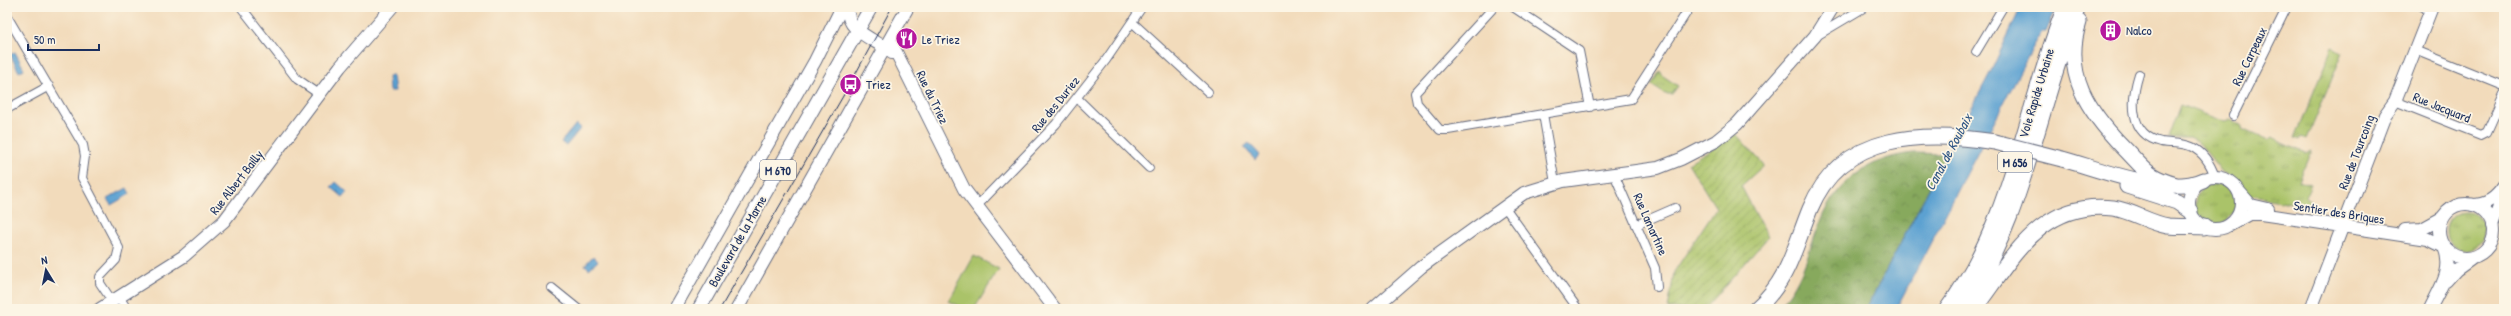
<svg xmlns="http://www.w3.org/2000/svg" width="2511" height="316" viewBox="0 0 2511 316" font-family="'Patrick Hand',sans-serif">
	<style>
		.grass { fill: url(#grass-tufts); stroke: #627964 }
		.forest { fill: url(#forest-crowns); stroke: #516c5e }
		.garden { fill: url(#garden-furrows); stroke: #627964 }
		.pitch { fill: #aac369; stroke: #627964 }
		.water { fill: #5ba1d1; stroke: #3b6898 }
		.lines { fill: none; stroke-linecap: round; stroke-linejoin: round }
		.street-casing { stroke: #666b7f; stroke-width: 10 }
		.secondary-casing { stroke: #666b7f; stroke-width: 14 }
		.primary-casing { stroke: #666b7f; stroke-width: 15 }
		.highway-casing { stroke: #666b7f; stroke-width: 17 }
		.street { stroke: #fff; stroke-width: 8 }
		.secondary { stroke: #fff; stroke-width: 12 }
		.primary { stroke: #fff; stroke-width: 13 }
		.highway { stroke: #fff; stroke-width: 15 }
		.tram { stroke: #1b2f5e; stroke-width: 1 }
		.highway-bridge-casing { stroke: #666b7f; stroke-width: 17; stroke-linecap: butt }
		.highway-bridge { stroke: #fff; stroke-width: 15 }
		.labels { text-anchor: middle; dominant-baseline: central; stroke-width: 3.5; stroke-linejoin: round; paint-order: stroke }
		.shield { fill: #fcf5e5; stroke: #5e6a86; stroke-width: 1 }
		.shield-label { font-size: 12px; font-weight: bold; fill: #1b2f5e }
		.poi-label { font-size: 13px; fill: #1b2f5e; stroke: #fcf5e5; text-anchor: start }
		.street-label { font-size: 13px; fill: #1b2f5e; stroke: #fcf5e5 }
		.water-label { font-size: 14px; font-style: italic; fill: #315786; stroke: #fcf5e5 }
	</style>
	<defs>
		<pattern id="grass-tufts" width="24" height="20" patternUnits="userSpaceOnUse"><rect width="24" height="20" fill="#aac369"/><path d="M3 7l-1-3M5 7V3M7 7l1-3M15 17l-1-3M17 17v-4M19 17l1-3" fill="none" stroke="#8a9f5a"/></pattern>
		<pattern id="forest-crowns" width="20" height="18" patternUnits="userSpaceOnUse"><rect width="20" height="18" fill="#87a95d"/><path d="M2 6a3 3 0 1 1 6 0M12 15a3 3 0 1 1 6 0" fill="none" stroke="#6e8a50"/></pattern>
		<pattern id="garden-furrows" width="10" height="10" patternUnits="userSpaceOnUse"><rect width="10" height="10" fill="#aac369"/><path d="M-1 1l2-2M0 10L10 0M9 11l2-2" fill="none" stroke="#8a9f5a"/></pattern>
	</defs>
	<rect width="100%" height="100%" fill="#fcf5e5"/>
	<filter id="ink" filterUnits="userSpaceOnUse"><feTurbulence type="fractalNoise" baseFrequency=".025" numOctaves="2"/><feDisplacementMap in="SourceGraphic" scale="8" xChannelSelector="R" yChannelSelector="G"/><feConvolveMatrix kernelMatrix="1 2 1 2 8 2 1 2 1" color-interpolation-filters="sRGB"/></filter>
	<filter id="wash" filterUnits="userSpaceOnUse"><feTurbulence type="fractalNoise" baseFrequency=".012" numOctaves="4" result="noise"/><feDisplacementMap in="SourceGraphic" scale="16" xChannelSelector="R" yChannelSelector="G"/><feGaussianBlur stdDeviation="0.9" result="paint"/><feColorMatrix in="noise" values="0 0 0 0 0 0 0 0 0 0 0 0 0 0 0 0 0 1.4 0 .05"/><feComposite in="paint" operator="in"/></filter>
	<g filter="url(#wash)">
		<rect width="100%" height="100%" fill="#f2dbbb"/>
		<path class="grass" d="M2332,47L2343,52L2307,139L2302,137L2300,140L2295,138Z
			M1660,71L1663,76L1678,86L1672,94H1665L1651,85Z
			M2180,105L2225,122L2230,120L2242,125V129L2268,141L2272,138L2305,153L2311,151L2299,180L2311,184L2305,197L2319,208L2247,195L2240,183L2222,172L2200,144L2189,138H2168Z
			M2195 204a20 20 0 1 1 40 0a20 20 0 1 1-40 0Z
			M2446 231a19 19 0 1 1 38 0a19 19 0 1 1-38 0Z"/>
		<path class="forest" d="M1914,153L1947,154L1866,309H1777C1802,284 1808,253 1820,222C1836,181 1871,157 1914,153Z"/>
		<path class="garden" d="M1736,134L1764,165L1741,186L1768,237L1705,309H1668L1674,272L1716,208L1688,163Z"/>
		<path class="pitch" d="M974,256L999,269L974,309H966L949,301Z"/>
		<path class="water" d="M2021,7H2057L2046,32H2042L2032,49L1896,309H1866L1991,71Z
			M15,52L24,69L19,72L10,54Z
			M388,76H393L395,91H389Z
			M576,124L581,128L566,146L561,142Z
			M1249,143L1260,155L1255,160L1244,147Z
			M336,182L347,192L343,197L331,187Z
			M127,188L130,194L111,205L107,199Z
			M593,256L598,261L589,269L585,265Z"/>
	</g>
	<g filter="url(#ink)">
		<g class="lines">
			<defs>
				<path id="street" d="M241,7L297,79L319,94
					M1494,7L1415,93L1417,103L1440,130H1448L1631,99L1690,7
					M1513,7L1579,51L1590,107
					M2423,7L2430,10
					M7,16L83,145L85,156L82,178L119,248L116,260L100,277V283L112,301
					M1132,22L1208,92
					M1818,35L1865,7
					M2415,50L2504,86
					M1976,52L2003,7
					M2139,74C2131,99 2128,134 2161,142C2171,144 2182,142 2192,147C2204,153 2211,165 2215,177
					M1077,98L1149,168
					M2395,101L2481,135L2487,132L2504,94
					M7,109L49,86
					M1543,114L1555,183
					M2233,116L2287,7
					M1614,174L1655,268L1657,287
					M1504,206L1578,309
					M976,207L1056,124L1106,60L1142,7
					M1636,225L1675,208
					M552,288L578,309
					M119,297L127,309"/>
				<path id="secondary" d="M848,7C845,33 877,39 892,53
					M890,40L964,189L1055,309
					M2189 203a26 26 0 1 1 52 0a26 26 0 1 1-52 0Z
					M2237,189L2251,205L2268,209
					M2439 231a27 27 0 1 1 54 0a27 27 0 1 1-54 0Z
					M2472,205C2487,205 2496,198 2504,186
					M2230,225L2250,214H2261L2428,239L2444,247
					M2492,226L2504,193
					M2405,230L2422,229L2442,218
					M2446,281L2456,270L2474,257
					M100,309L184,256L224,221L340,67L392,7
					M674,309L815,61L842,7
					M737,309L908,7
					M1373,309L1421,267L1524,193L1563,181L1658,168L1681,159L1716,141L1737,124L1815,36L1833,7
					M2311,309L2385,115L2395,101L2432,7
					M2430,309C2440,288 2454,270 2444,247"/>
				<path id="primary" d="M699,309L871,7"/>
				<path id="highway" d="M2079,22C2062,74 2089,112 2123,147C2145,169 2145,176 2176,185
					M2062,159C2100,169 2167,197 2203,180
					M2127,186L2177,202L2190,211
					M1756,309C1789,280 1794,248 1810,209C1842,131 1925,131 1995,142
					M1947,309C2013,221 2025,107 2065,7
					M1962,309C2025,219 2037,107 2078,7
					M1974,309C2011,261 2040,199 2113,208C2133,211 2149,223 2168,226C2180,227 2192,226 2204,227"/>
			</defs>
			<use href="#street" class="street-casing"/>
			<use href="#secondary" class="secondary-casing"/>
			<use href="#primary" class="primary-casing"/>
			<use href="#highway" class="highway-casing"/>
			<use href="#street" class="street"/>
			<use href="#secondary" class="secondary"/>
			<use href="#primary" class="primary"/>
			<use href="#highway" class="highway"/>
			<path class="tram" d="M720,309L850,84L892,7"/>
			<defs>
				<path id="highway-bridge" d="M1995,142L2062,159"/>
			</defs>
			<use href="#highway-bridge" class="highway-bridge-casing"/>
			<use href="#highway-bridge" class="highway-bridge"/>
		</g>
	</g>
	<defs>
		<symbol id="building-disc" viewBox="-11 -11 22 22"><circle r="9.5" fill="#b5179e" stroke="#fcf5e5"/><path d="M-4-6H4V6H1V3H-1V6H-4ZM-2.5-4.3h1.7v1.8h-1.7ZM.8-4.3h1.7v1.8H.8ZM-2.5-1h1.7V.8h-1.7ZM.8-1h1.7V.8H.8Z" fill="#fff"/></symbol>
		<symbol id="restaurant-disc" viewBox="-11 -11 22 22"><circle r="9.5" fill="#b5179e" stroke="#fcf5e5"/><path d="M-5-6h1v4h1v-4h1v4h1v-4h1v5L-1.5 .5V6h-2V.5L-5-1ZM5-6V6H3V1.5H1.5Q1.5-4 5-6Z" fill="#fff"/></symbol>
		<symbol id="bus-disc" viewBox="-11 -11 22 22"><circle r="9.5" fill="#b5179e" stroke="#fcf5e5"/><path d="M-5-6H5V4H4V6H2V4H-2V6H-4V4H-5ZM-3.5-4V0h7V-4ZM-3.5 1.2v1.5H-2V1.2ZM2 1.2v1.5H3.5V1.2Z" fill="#fff"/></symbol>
	</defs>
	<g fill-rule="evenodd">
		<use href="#building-disc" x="2098" y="18" width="25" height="25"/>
		<use href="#restaurant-disc" x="894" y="26" width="25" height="25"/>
		<use href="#bus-disc" x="838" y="72" width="25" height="25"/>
	</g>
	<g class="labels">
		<g class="shield">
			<rect x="1998" y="152" width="34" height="20" rx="3"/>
			<rect x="760" y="160" width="36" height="20" rx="3"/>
		</g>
		<g class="shield-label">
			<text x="2015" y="162">M 656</text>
			<text x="778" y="170">M 670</text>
		</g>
		<g class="poi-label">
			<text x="2126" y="30">Nalco</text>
			<text x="922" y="39">Le Triez</text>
			<text x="866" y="84">Triez</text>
		</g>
		<g class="street-label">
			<text transform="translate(2249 56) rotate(-64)">Rue Carpeaux</text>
			<text transform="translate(2036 93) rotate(-73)">Voie Rapide Urbaine</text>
			<text transform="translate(933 97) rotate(64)">Rue du Triez</text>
			<text transform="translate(1055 104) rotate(-51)">Rue des Duriez</text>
			<text transform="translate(2442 107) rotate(22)">Rue Jacquard</text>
			<text transform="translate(2356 152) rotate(-69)">Rue de Tourcoing</text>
			<text transform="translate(236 182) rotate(-52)">Rue Albert Bailly</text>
			<text transform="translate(2339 212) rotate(9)">Sentier des Briques</text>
			<text transform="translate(1651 224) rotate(66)">Rue Lamartine</text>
			<text transform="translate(737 241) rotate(-60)">Boulevard de la Marne</text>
		</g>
		<g class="water-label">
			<text transform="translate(1948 152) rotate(-62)">Canal de Roubaix</text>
		</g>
	</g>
	<rect width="2511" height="316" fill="none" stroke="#fcf5e5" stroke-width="24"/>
	<g transform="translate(46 270) rotate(350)" stroke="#fcf5e5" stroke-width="3" paint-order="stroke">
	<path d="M0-3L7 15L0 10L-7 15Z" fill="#1b2f5e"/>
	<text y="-6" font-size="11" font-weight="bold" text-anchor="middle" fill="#1b2f5e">N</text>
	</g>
	<path d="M28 44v6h71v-6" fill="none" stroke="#1b2f5e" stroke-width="2"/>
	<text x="34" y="44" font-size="12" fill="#1b2f5e" stroke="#fcf5e5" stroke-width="3" paint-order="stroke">50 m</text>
</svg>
